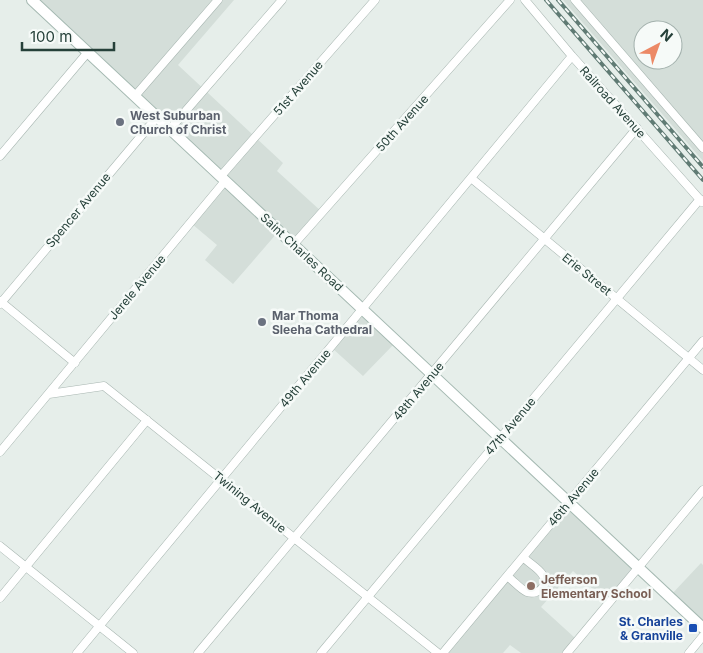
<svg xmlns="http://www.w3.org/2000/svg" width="703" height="653" viewBox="0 0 703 653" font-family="Inter,sans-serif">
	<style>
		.built { fill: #d4ded9; fill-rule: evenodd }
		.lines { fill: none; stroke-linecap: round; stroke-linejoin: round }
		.street-casing { stroke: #a8b6b1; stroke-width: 9 }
		.secondary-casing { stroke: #a5b9b2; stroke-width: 12 }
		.street { stroke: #fff; stroke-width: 8 }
		.secondary { stroke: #fff; stroke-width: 10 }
		.rail-casing { stroke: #607b74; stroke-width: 4 }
		.rail { stroke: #f6faf8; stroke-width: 2; stroke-dasharray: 5.5; stroke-linecap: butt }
		.worship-dot { fill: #6b7280; stroke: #f6faf8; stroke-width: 2 }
		.education-dot { fill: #8d6e63; stroke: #f6faf8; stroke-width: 2 }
		.transit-dot { fill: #1a4fb4; stroke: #f6faf8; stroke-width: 2 }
		.labels { text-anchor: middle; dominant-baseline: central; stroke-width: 5; stroke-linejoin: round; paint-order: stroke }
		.street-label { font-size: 12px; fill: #254039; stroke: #f6faf8 }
		.worship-label { font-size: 12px; font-weight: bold; fill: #5b616d; stroke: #f6faf8; text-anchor: start }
		.education-label { font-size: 12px; font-weight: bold; fill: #785e54; stroke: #f6faf8; text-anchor: start }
		.transit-label { font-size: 12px; font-weight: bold; fill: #164399; stroke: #f6faf8; text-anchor: end }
	</style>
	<rect width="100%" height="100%" fill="#e6eeea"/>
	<path class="built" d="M33,0H234L178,65L283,163L277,171L322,212L294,244Z
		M563,0H703V161ZM643,30H673V60H643Z
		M226,184L278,232L233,284L205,260L217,245L192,224Z
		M362,312L396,342L363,376L332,348Z
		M569,505L635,567L606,601L573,571L541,607L575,638L563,653H521L510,645L503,653H446Z
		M701,563L703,565V627L670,596Z"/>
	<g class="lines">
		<defs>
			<path id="street" d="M525,0L572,56L702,202
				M575,0L703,148
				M135,96L218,0
				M170,129L282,0
				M0,156L88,52
				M221,176L375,0
				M471,178L703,370
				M294,244L510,0
				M0,301L75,363
				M0,304L157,117
				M49,394L104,386L438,653
				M0,452L225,181
				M0,546L133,653
				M508,577C514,581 520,589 527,592C539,596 550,584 542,574C538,568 529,563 524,558
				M0,598L147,420
				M77,653L572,56
				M198,653L637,128
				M321,653L700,199
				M443,653L703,341
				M567,653L703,490
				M689,653L703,636"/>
			<path id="secondary" d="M32,0L703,628"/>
		</defs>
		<use href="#street" class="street-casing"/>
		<use href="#secondary" class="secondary-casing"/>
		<use href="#street" class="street"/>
		<use href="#secondary" class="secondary"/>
		<defs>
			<path id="rail" d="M546,0L703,180
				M558,0L703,167"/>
		</defs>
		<use href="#rail" class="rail-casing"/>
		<use href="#rail" class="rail"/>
	</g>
	<g class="worship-dot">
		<circle cx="120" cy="122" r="5"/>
		<circle cx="262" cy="322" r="5"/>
	</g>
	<circle class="education-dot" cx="531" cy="586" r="5"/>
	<rect class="transit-dot" x="688" y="623" width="10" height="10" rx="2.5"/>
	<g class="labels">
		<g class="street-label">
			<text transform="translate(298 88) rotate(-49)">51st Avenue</text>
			<text transform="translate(613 102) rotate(48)">Railroad Avenue</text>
			<text transform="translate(402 123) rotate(-48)">50th Avenue</text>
			<text transform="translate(78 210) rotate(-50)">Spencer Avenue</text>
			<text transform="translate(302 252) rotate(43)">Saint Charles Road</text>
			<text transform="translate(587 274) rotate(39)">Erie Street</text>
			<text transform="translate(137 287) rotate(-50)">Jerele Avenue</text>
			<text transform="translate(305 378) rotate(-50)">49th Avenue</text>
			<text transform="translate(418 391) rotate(-50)">48th Avenue</text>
			<text transform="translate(510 426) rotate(-50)">47th Avenue</text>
			<text transform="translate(573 497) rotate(-50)">46th Avenue</text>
			<text transform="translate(250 502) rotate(39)">Twining Avenue</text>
		</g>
		<g class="worship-label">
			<text x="130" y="115">West Suburban<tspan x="130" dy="14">Church of Christ</tspan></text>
			<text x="272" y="315">Mar Thoma<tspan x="272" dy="14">Sleeha Cathedral</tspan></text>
		</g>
		<g class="education-label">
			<text x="541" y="579">Jefferson<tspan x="541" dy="14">Elementary School</tspan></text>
		</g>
		<g class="transit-label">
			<text x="683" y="621">St. Charles<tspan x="683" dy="14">&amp; Granville</tspan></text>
		</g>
	</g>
	<g transform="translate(658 45) rotate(41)"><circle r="24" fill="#f6faf8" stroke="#a2b0ac"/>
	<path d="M0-4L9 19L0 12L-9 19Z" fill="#ec8966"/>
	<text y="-8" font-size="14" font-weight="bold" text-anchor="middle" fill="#254039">N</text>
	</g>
	<path d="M22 42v8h92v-8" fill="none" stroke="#254039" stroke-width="2.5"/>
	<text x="30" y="42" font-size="15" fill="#254039" stroke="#f6faf8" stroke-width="4" paint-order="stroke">100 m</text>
</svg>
